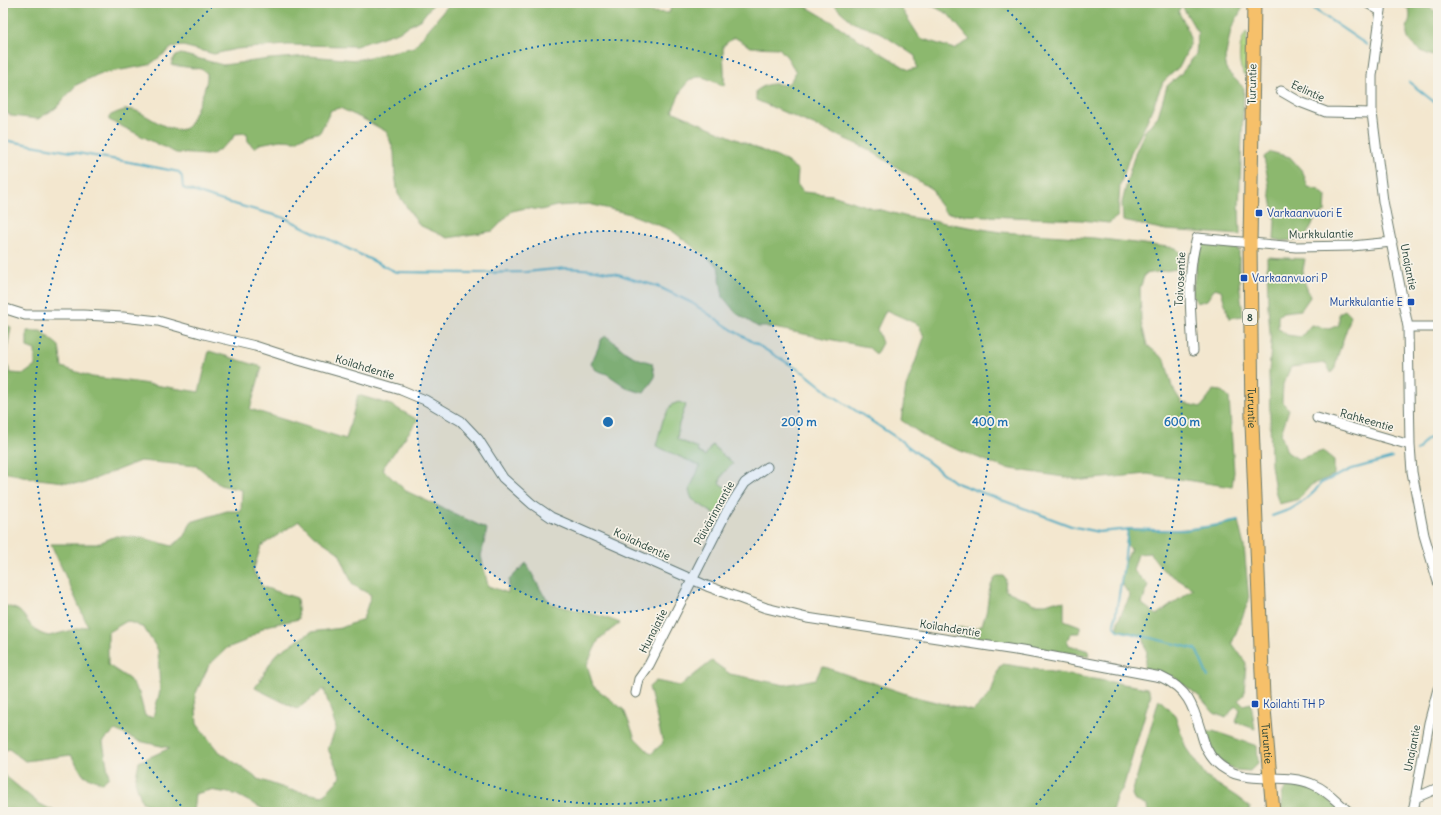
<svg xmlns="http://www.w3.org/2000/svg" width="1441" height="815" viewBox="0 0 1441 815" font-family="Delius,sans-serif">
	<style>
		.green { fill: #b0d780; stroke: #688a5a }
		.forest { fill: #8cb86e; stroke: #567a51; fill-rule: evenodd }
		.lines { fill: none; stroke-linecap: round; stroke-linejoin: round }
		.stream { stroke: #41a7c1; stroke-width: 2 }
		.minor-casing { stroke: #69786a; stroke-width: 11 }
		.highway-casing { stroke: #69786a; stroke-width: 15 }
		.minor { stroke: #fff; stroke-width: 9 }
		.highway { stroke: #f6c06b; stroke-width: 13 }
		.ring { fill: none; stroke: #1f6fb2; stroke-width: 2; stroke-dasharray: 2 4 }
		.transit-dot { fill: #1a4fb4; stroke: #f7f3e8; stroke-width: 1.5 }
		.labels { text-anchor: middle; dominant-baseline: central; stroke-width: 3.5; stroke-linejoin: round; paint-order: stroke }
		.shield { fill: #f7f3e8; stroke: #60746a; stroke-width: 1 }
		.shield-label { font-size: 10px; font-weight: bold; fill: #1f3d34 }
		.street-label { font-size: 11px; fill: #1f3d34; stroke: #f7f3e8 }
		.transit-label { font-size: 11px; fill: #164399; stroke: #f7f3e8; text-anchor: start }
		.centre { fill: #1f6fb2; stroke: #f7f3e8; stroke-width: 2 }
		.ring-label { font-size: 12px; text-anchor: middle; font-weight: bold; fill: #1f6fb2; stroke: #f7f3e8; stroke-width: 3.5; stroke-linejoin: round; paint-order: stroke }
	</style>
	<rect width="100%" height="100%" fill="#f7f3e8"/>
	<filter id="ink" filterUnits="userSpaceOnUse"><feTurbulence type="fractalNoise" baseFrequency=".025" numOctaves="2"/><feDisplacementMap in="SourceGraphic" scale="8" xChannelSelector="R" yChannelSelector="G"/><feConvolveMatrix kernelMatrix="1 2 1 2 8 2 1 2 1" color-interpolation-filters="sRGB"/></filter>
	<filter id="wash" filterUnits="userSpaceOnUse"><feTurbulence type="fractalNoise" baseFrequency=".012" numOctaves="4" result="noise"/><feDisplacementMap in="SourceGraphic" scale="16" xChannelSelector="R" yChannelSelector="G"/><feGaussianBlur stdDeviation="0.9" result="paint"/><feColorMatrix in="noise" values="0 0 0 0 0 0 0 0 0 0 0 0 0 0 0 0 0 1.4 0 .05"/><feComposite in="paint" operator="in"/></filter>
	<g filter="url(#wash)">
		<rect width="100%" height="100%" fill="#f3e7cf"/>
		<path class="green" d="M1247,31L1246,76C1244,73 1242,71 1241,68C1238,57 1240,39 1247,31Z
			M679,402L686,405L679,424L677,439L697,448L698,452L705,456L712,445L733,464L724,472L719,483L733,493L721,507L717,516L692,499L689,491L700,466L656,446L663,420L671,405Z"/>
		<path class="forest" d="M3,3H434L421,19L398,32L356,46L287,45L236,49L214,54L183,46L173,47L149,65L99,74L76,85L56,108L38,119L12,116L3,110Z
			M450,3H641L650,12L669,13L672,3H800L834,23L848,33L909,70L917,68L915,56L879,32L854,23L839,10L833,3H899V5L920,38L954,49L970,40L948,14L927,3H1241L1243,7L1231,29L1225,59L1227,71L1244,88L1239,206L1240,235L1166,230L1123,221L1122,203L1130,170L1136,151L1145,131L1158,116L1167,86L1181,74L1196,54L1198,33L1182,6L1178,11L1186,26L1190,38L1189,47L1180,66L1163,82L1144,128L1131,152L1120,185L1118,216L1109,223L1081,220L964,215L946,213L937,201L933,190L866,148L756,100V91C759,89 763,86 767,85C785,80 784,94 796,72L787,57L779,48L751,47L734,37L723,46C723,60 725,72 724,86C719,84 705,77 701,77C684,76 678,99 672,111L786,161L798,170L797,184L803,192L832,195L869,207L908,217L1000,232L1094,238L1176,248L1184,258L1183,268L1145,274L1140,288L1141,322L1147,345L1165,360L1172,387L1182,403L1201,407L1209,397L1213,390L1222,391L1229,398L1234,472L1232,487L1147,474L1083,480L1005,468L927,438L901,420L906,387L924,338L919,325L886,310L877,329L882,343L876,354L868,347L769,327H758L736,313L723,297L718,266L671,230L630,214L589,204L556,206L541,210L526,208L512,211L493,231L448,238L419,225L398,194L395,174L394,152L387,132L365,120L340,108L331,110L320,132L305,136L296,141L280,140L260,144L254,148L248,141L247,133L235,134L231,141L213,154L207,155L176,153L109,120V116C116,113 125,108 133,110C146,112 176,141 189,125C192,121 194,113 197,108C201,98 208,84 207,73L201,69L171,65C173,59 174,56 181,54L223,65L270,59L309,56L356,60L414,47Z
			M1396,3H1423V4L1438,13V58C1427,54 1408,47 1407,34C1406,24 1412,21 1409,9Z
			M1271,152L1290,157L1303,172L1308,187L1319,190L1326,196L1325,212L1315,219L1304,240L1281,241L1274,239L1275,221L1264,157Z
			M1203,244L1236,246L1239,251V281L1243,316L1229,318L1221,290L1215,288L1207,300L1197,303L1192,294L1199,249Z
			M1267,257L1305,259L1302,275L1310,297L1301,310L1283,312L1278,316V328L1287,335L1301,337L1311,325L1329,329L1339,325V313L1345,310L1351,316L1337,358L1335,368L1331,373L1326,363L1291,367L1283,384L1282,402L1289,409L1281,434L1287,452L1298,459L1323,451L1334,460V475L1311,485L1299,499L1279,504L1275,490L1271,465L1269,372L1271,346L1268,306Z
			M6,325L11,327L5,361L11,373L24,374L35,366V350L27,347V331H41L59,346L62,367L92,377L135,382L199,392L209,351L262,367L250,409L346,439L358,395L391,405L418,420L382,469L406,491L487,529L481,556L488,586L508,593L509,580L526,563L543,594L552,604L604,617L620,623L599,639L587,664L593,686L624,710L635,738L651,754L663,743L649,687L656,681L680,686L712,661L730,674L785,685L816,679L822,666L856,678L871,682L915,697L973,711L991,693L999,667L1004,664L1147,688L1151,694L1123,788L1116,797L1112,812H269L235,794L210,790L195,794L193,812H163L142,802L135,781L139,762L170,748L139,741L115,730L103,742L109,777L102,783L83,775L71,755L25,761L9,749L3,751V605C7,606 14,608 18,610C30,619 29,632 49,636L88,626L51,544H97L116,536L143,538L172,546L185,536L191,522L227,511H241L242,490L220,485L197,466L140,461L82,484L38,479L3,472V332ZM299,521L313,535L339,553L353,585L371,595L363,619L341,628L311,632L276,654L255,688L297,709L324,689L336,728L328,749L341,777L323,796L290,790L258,779L217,750L197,724L195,695L209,665L227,648L245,641L266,626L299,619L297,598L263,587L253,571L261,546ZM127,621L144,628L158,650L160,691L153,717L145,716L139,693L129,679L108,665V632Z
			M606,336C612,340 617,345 623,350C631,357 642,360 652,363L655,377L644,393L629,389L607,374L596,370L591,364L599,346L600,340Z
			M1238,521L1244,546L1249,600L1232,643L1246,663L1244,695L1238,700L1243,705L1251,703L1255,729L1236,722L1240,710L1235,706L1226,718L1214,713L1200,697L1174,677L1144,668L1147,653L1143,636L1118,630V621L1130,596L1121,582L1124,564L1131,549L1126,544L1128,529C1138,528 1149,531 1160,530C1186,530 1212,527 1238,521ZM1150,553L1163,570L1193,589L1157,615L1142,604L1148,585L1133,570L1138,554Z
			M997,576H1004L1006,579L1005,590L1035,604H1046L1055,601L1064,602V620L1080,626V633H1071L1067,640L1069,645L1089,651L1090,656L950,635L948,632L950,627L976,628L982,625C983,621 985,617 986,613C989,600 987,587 997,576Z
			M1159,699L1175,715L1186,748L1206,777L1237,797L1250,807L1249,812H1148L1147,806L1134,800L1132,794Z
			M1213,731L1257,746L1258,763L1250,771L1235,770L1217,759L1206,733Z
			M3,774L38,803L56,812H6L3,811Z
			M1296,784C1317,786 1327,799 1342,812H1282C1282,798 1279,787 1296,784Z"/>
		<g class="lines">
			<path class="stream" d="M1305,3L1367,45
				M1409,82L1438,105
				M3,140L129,162L179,172L182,177L183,188L223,201L285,218L396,272L477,273L526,272L567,268L596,270L618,274L635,280L657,286L692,303L731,329L806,374L832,395L900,440L954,482L1071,526L1098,532L1132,529L1155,530H1184L1219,525L1238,521
				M1417,451C1427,441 1421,439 1438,436
				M1272,516L1291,509L1305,500L1314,492L1321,483L1352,469L1393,458
				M1128,529L1124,564L1114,625L1118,630L1196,649L1208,677"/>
		</g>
	</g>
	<g filter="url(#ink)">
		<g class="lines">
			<defs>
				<path id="minor" d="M1367,3L1381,11
					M1382,3L1372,76V113L1383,201L1408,327L1410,445L1412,472L1424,535L1438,582
					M1281,91L1300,102L1326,112L1372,113
					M3,308L25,315H83L123,317L158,321L204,334L255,346L295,359L344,373L401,390L425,400L461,421L478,439L503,478L532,504L551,517L707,586L766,608L807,618L1022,651L1161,677C1188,689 1193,706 1201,732C1204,743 1207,753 1216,762C1242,788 1282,771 1312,784C1327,790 1337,802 1349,812
					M1408,327H1438
					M1193,351C1191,315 1186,274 1197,238L1296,247L1352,246L1392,242
					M1317,418L1410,445
					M636,693L639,679L649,665L727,511L745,483L767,467
					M1415,798L1438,788
					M1413,812L1429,723L1438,689"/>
				<g id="highway">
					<path id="s1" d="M1254,3L1250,243L1252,423L1263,697L1273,812"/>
				</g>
			</defs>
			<use href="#minor" class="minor-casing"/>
			<use href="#highway" class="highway-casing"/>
			<use href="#minor" class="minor"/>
			<use href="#highway" class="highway"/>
		</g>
	</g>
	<circle cx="608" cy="422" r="191" fill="#1f6fb2" fill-opacity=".12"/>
	<g class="ring">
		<circle cx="608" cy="422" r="191"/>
		<circle cx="608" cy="422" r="382"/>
		<path d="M185 810A574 574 0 0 1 213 6M1003 6A574 574 0 0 1 1031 810"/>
	</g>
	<g class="transit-dot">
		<rect x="1255" y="209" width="8" height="8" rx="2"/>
		<rect x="1240" y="274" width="8" height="8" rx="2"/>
		<rect x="1407" y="298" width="8" height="8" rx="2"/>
		<rect x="1251" y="700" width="8" height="8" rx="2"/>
	</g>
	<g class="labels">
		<rect class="shield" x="1243" y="309" width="14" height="16" rx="3"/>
		<g class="shield-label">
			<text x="1250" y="317">8</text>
		</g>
		<g class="street-label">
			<text transform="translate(1252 84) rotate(-89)">Turuntie</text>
			<text transform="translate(1308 91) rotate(25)">Eelintie</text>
			<text transform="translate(1321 234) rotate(-1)">Murkkulantie</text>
			<text transform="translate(1409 267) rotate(79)">Unajantie</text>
			<text transform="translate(1180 279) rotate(-87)">Toivosentie</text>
			<text transform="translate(365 367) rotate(17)">Koilahdentie</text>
			<text stroke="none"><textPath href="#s1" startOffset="405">Turuntie</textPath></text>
			<text transform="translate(1367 420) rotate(16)">Rahkeentie</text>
			<text transform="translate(714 513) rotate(-61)">Päivärinnantie</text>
			<text transform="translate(642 544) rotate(25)">Koilahdentie</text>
			<text transform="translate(950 628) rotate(9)">Koilahdentie</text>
			<text transform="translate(653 631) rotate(-63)">Hunajatie</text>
			<text stroke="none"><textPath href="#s1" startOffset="741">Turuntie</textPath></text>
			<text transform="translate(1412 748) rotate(-79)">Unajantie</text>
		</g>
		<g class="transit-label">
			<text x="1267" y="213">Varkaanvuori E</text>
			<text x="1252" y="278">Varkaanvuori P</text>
			<text x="1403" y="302" text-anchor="end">Murkkulantie E</text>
			<text x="1263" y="704">Koilahti TH P</text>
		</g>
	</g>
	<circle cx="608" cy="422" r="6" class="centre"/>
	<g class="ring-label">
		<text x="799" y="426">200 m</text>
		<text x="990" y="426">400 m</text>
		<text x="1182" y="426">600 m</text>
	</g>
	<rect width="1441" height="815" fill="none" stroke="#f7f3e8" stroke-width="16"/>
</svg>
